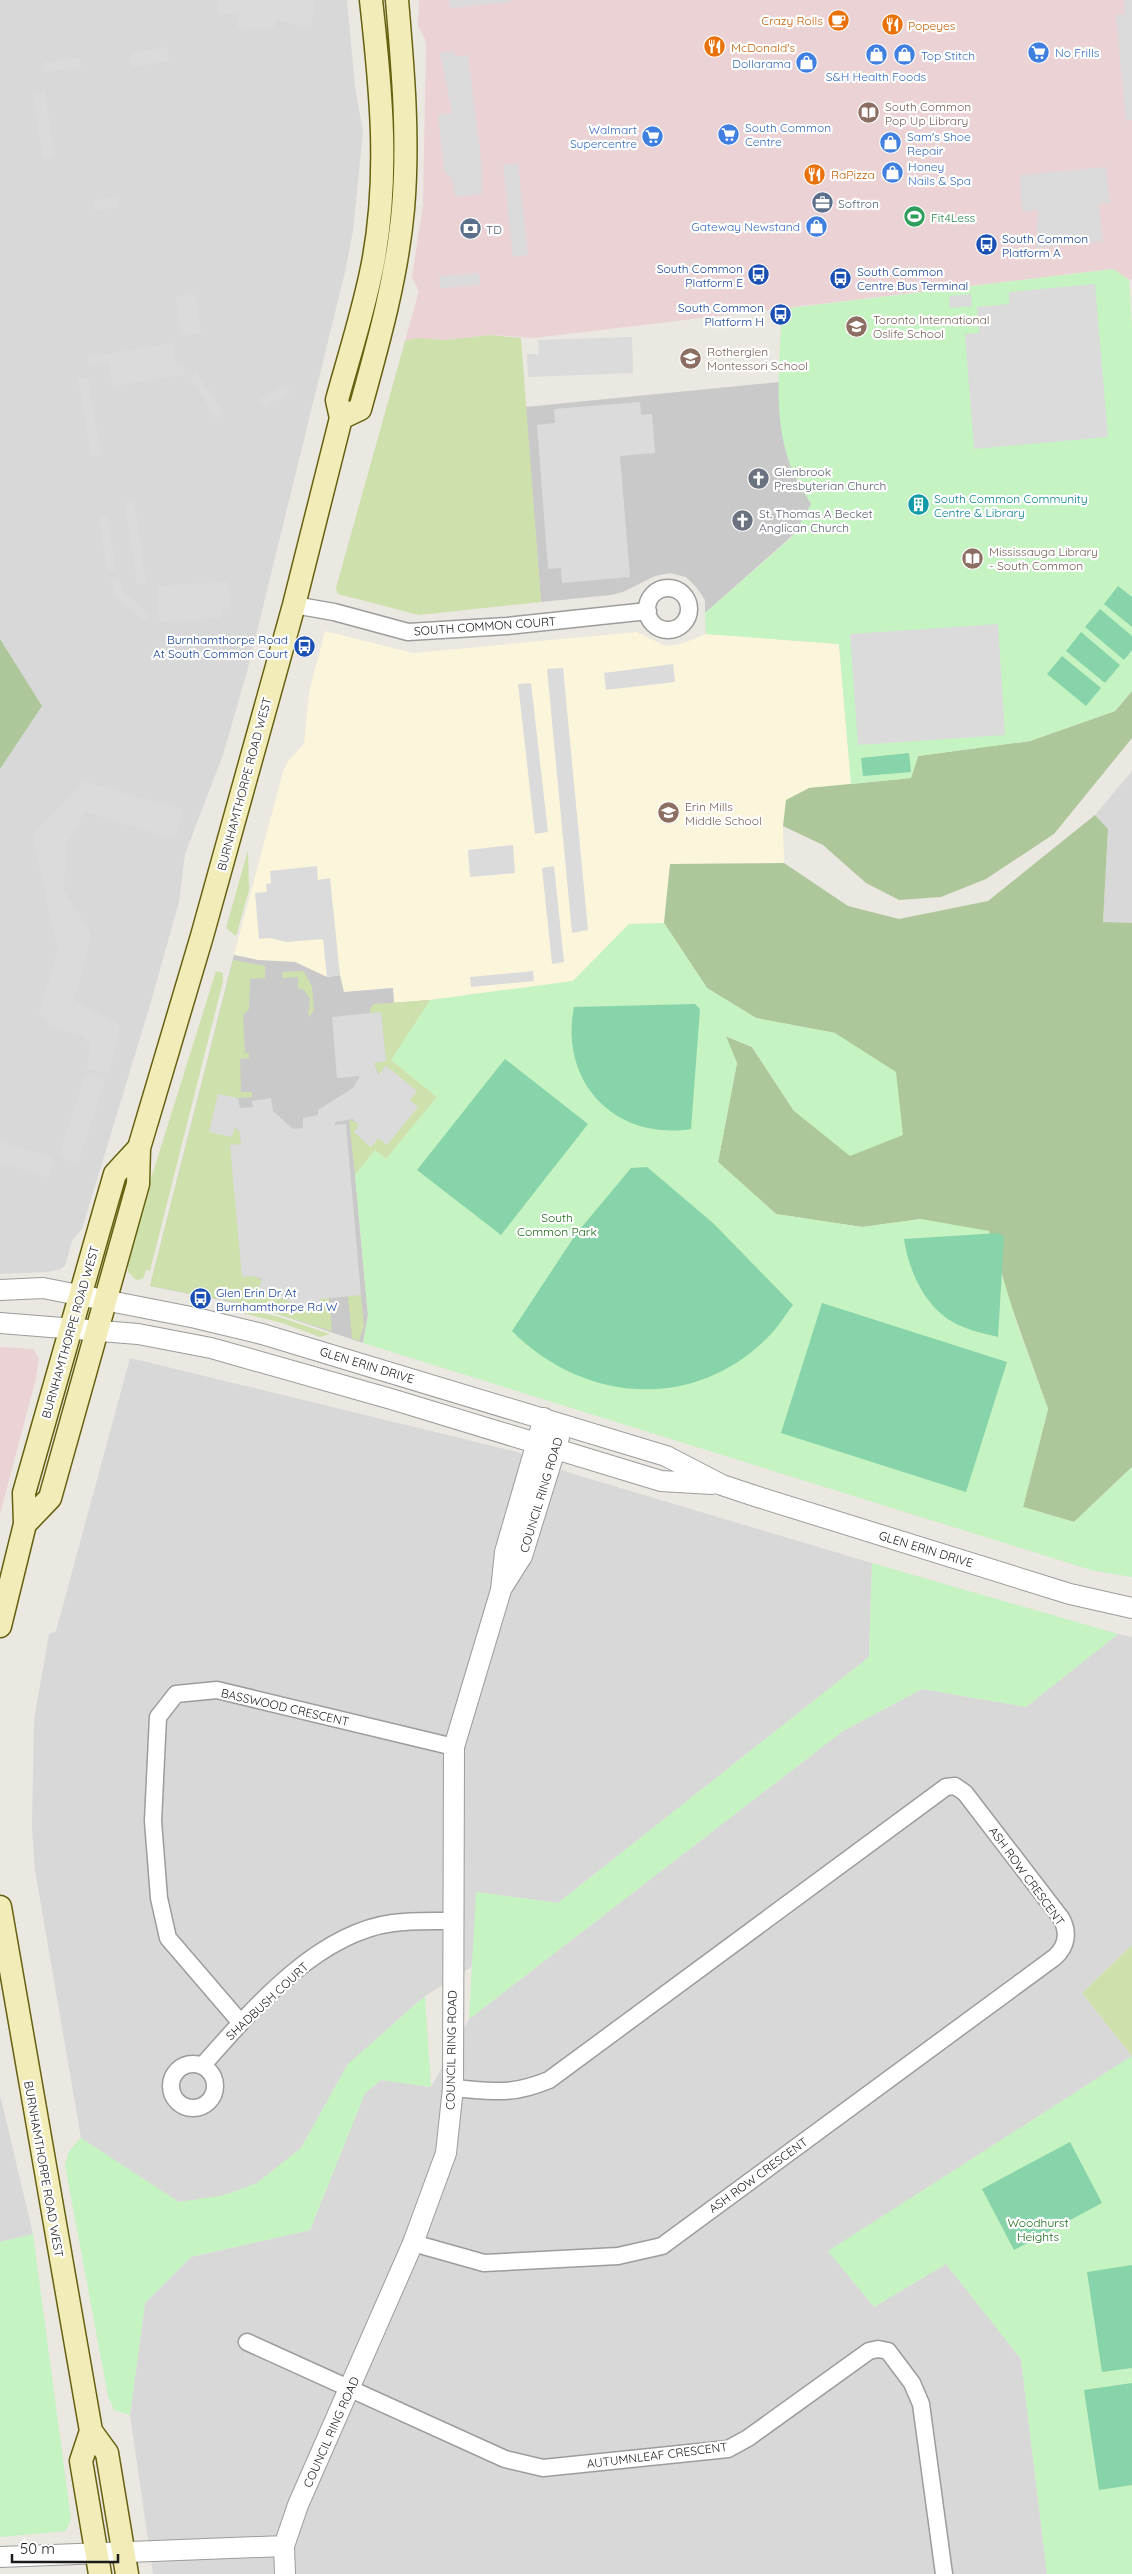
<svg xmlns="http://www.w3.org/2000/svg" width="1132" height="2574" viewBox="0 0 1132 2574" font-family="Quicksand,sans-serif">
	<style>
		.residential { fill: #d9d8d8 }
		.commercial { fill: #ebd2d5 }
		.education { fill: #fbf6db }
		.religious { fill: #c9c9c9 }
		.grass { fill: #cee1ac }
		.forest { fill: #aec79a }
		.park { fill: #c5f3c1 }
		.pitch { fill: #87d3aa }
		.parking { fill: #dbdbdb }
		.lines { fill: none; stroke-linecap: round; stroke-linejoin: round }
		.minor-casing { stroke: #9c9c9c; stroke-width: 19 }
		.tertiary-casing { stroke: #9c9c9c; stroke-width: 22 }
		.secondary-casing { stroke: #65610f; stroke-width: 25 }
		.minor { stroke: #fff; stroke-width: 16 }
		.tertiary { stroke: #fff; stroke-width: 20 }
		.secondary { stroke: #f2ecb9; stroke-width: 22 }
		.labels { text-anchor: middle; dominant-baseline: central; stroke-width: 4.5; stroke-linejoin: round; paint-order: stroke }
		.food-label { font-size: 12px; fill: #c56008; stroke: #fff; text-anchor: start }
		.shop-label { font-size: 12px; fill: #366cbe; stroke: #fff; text-anchor: start }
		.education-label { font-size: 12px; fill: #785e54; stroke: #fff; text-anchor: start }
		.service-label { font-size: 12px; fill: #4e5e75; stroke: #fff; text-anchor: start }
		.leisure-label { font-size: 12px; fill: #27864d; stroke: #fff; text-anchor: start }
		.transit-label { font-size: 12px; fill: #164399; stroke: #fff; text-anchor: start }
		.worship-label { font-size: 12px; fill: #5b616d; stroke: #fff; text-anchor: start }
		.culture-label { font-size: 12px; fill: #0d838f; stroke: #fff; text-anchor: start }
		.street-label { font-size: 12px; fill: #1b1b1b; stroke: #fff }
		.park-label { font-size: 12px; fill: #1c6c16; stroke: #fff }
	</style>
	<rect width="100%" height="100%" fill="#ebe7e1"/>
	<path class="residential" d="M0,0H347L355,87L363,131L353,231L345,272L248,668L223,755L185,854L179,902L150,1005L82,1229L72,1241L65,1266L60,1269L47,1272L0,1274V769L41,706L0,639Z
		M1132,771V923H1103L1108,829L1095,815Z
		M130,1358L517,1452L570,1473L872,1563L869,1657L558,1903L477,1892L473,1966L425,1996L348,2064L301,2148L257,2183L225,2195L179,2203L81,2138L35,1870L32,1827L34,1720L49,1634L56,1631Z
		M1118,1634L1132,1637V1945L1082,1993L1132,2056L829,2251L874,2307L946,2264L1021,2359L1047,2574H153L130,2415L145,2303L191,2257L310,2230L365,2093L381,2080L431,2087L469,2019L843,1731L922,1689L1026,1707Z
		M0,2095L33,2234L0,2242Z"/>
	<path class="commercial" d="M419,0H1132V279L1129,280L1113,269L534,338L490,335L446,340L415,338L405,341L419,291L412,277L423,205L426,46L425,39L418,26Z
		M0,1347L33,1349L39,1358L36,1378L0,1514Z"/>
	<path class="education" d="M325,631L413,653L637,632L665,646L681,644L706,634L839,644L851,784L809,788L783,826L784,863L670,864L664,923L629,924L573,981L430,1000L394,1003L392,988L344,992L327,977L295,962L258,960L234,955L283,772L288,761L304,744L309,692Z"/>
	<path class="religious" d="M779,382L781,428L815,503L793,535L705,613V600L697,588L686,577L670,573L655,576L623,592L611,595L541,602L525,407Z
		M234,955L258,960L295,962L327,977L340,975L344,992L393,988L394,1003L430,1000L391,1060L355,1175L368,1315L363,1343L260,1308L150,1286Z"/>
	<path class="grass" d="M490,335L521,338L541,602L419,615L338,594L336,588L405,341L415,338L446,340Z
		M248,850L249,890L236,936L226,928Z
		M233,960L265,966V978L250,979L249,1009L243,1015L245,1053H249V1058L240,1059L241,1092H252V1097L238,1098L218,1095L232,1137L234,1126L240,1132L241,1144L230,1145L253,1276L262,1280L259,1290L315,1311L320,1299L329,1298L332,1331L241,1303L150,1286Z
		M216,971L223,973V981L150,1271L146,1270L143,1279L136,1280L128,1272V1252Z
		M304,971L312,987L314,1010L308,1018L310,998L304,990L298,988V977L283,978L282,972Z
		M430,1000L391,1060L437,1097L386,1159L375,1150L355,1175L349,1119L360,1125L354,1132L371,1147L378,1138L418,1107L409,1100L416,1091L386,1066L379,1075L374,1063L386,1061L381,1013H370V1009L374,1004Z
		M361,1295L364,1326L359,1341L352,1338L348,1296Z
		M215,1301L279,1317L330,1334L320,1337L282,1323L215,1306Z
		M1132,1945V2056L1082,1993Z"/>
	<path class="forest" d="M0,639L42,706L0,769Z
		M1132,691V738L1054,834L986,879L941,897L899,900L866,883L823,845L783,826L786,800L809,788L911,778L918,756L1030,741L1115,711Z
		M1095,815L1108,829L1103,922L1132,923V1467L1074,1522L1023,1507L1048,1409L1002,1280L921,1219L862,1227L776,1214L718,1162L737,1063L725,1036L752,1047L794,1111L835,1033L756,1018L707,988L664,923L670,864L784,863L848,906L899,919L988,901Z"/>
	<path class="park" d="M1113,269L1129,280L1132,329V691L1115,711L1030,741L918,756L911,778L851,784L839,644L706,634L705,613L793,536L811,504C805,494 799,484 794,474C771,424 780,362 782,309Z
		M664,923L707,988L756,1018L835,1033L896,1072L903,1135L850,1156L794,1111L752,1047L726,1036L737,1063L718,1162L776,1214L862,1227L921,1219L989,1231L1017,1324L1048,1409L1023,1507L1074,1522L1132,1467V1577L1091,1570L363,1343L368,1315L355,1175L375,1150L386,1159L437,1097L391,1060L430,1000L573,981L629,924Z
		M872,1563L1118,1634L1026,1707L922,1689L843,1731L469,2019L476,1892L558,1903L869,1657Z
		M425,1996L431,2087L381,2080L365,2093L310,2230L191,2257L145,2303L130,2415L114,2410L108,2396L65,2165L69,2151L81,2138L179,2202L225,2195L257,2183L301,2148L348,2064Z
		M1132,2056V2574H1047L1021,2359L946,2264L874,2307L828,2251Z
		M33,2234L71,2519L66,2531L0,2537V2242Z"/>
	<path class="pitch" d="M1118,586L1132,597V627L1104,604Z
		M1100,609L1132,636V650L1124,660L1085,627Z
		M1081,632L1120,665L1105,683L1066,651Z
		M1062,656L1101,688L1086,706L1047,674Z
		M909,753L911,772L863,776L861,758Z
		M695,1004L700,1009L691,1129C615,1141 559,1082 574,1007Z
		M505,1059L588,1124L501,1235L417,1170Z
		M647,1167L713,1223L793,1305C785,1315 779,1326 770,1335C696,1412 585,1404 512,1331L576,1234L631,1168Z
		M999,1233L1004,1237L998,1337C986,1334 972,1331 961,1326C927,1312 909,1273 904,1239Z
		M822,1303L1007,1362L966,1492L781,1433Z
		M1070,2142L1102,2203L1014,2250L982,2189Z
		M1132,2265V2368L1102,2372L1087,2272Z
		M1132,2383V2485L1099,2490L1084,2390Z"/>
	<path class="parking" d="M219,0H316L310,28L277,20L273,28L237,29L238,14H218Z
		M449,0H511V2L450,8Z
		M1124,0H1132V120L1126,121L1116,15L1125,14Z
		M167,47L169,61L132,67L130,53Z
		M454,51L455,57L468,55L482,166V194L455,197L453,181L444,170L438,115L452,113L440,53Z
		M80,58L81,68L44,72L43,62Z
		M45,91L54,157L43,158L33,93Z
		M518,163L528,255L513,257L503,165Z
		M1106,167L1110,203L1099,204L1103,241L1036,248L1038,210L1022,212L1020,175Z
		M118,197L119,207L94,211L92,201Z
		M479,273L480,285L440,288L439,276Z
		M1095,284L1108,437L974,449L965,334L979,333L977,307L1009,304V292Z
		M195,294L201,333L181,336L176,297Z
		M971,294L972,306L950,308L949,296Z
		M632,337L633,373L528,377L527,354H539L538,340Z
		M172,343L176,366L183,365L184,375L113,386L109,362L89,365L88,357Z
		M196,371L223,413L216,418L189,376Z
		M88,377L101,454L91,456L78,378Z
		M286,384L290,392L263,408L258,400Z
		M640,402L641,415L652,414L655,453L620,456L630,577L562,583L561,568L548,569L537,425L555,423L554,409Z
		M134,501L146,583L137,584L125,503Z
		M107,515L116,570L107,571L99,517Z
		M119,579L122,591L150,614L149,621H143L115,596L111,581Z
		M228,582L230,608L221,609V618L160,622L157,586Z
		M998,624L1005,735L858,745L850,634Z
		M673,664L675,682L606,690L604,673Z
		M563,668L588,930L572,933L547,669Z
		M531,683L548,832L535,834L518,684Z
		M83,781L183,810L175,839L85,812L66,845L64,890L91,934L74,1000L120,1025L109,1073L87,1069L90,1044L81,1035L50,1026L39,1012L58,951L33,835Z
		M513,845L515,873L470,877L468,850Z
		M317,866L318,880L330,878L340,975L327,977L323,939L286,942L270,938L259,939L255,893L267,892L266,884L271,883L270,871Z
		M554,866L564,962L552,964L542,868Z
		M533,971L534,981L471,987L470,977Z
		M381,1012L386,1061L374,1063L378,1075L386,1066L417,1091L410,1100L418,1107L387,1145L378,1138L371,1147L354,1132L359,1125L353,1119L335,1122V1125L346,1124L361,1295L320,1299L316,1311L258,1290L262,1279L253,1276L242,1277L230,1145L241,1144L240,1132L235,1127L232,1137L209,1132L218,1094L238,1098L240,1108L253,1107L252,1101L271,1098L273,1111L293,1129L303,1128V1118L318,1115V1110L353,1088L360,1076L337,1078L332,1017Z
		M86,1073L105,1079L78,1163L59,1157Z
		M0,1142L54,1158L48,1177L0,1163Z"/>
	<g class="lines">
		<defs>
			<path id="minor" d="M647 609a21 21 0 1 1 42 0a21 21 0 1 1-42 0Z
				M294,605L334,612L408,632L507,626L648,611
				M241,2023L168,1938L159,1898L153,1821L158,1717L176,1694L217,1690L454,1747
				M171 2086a22 22 0 1 1 44 0a22 22 0 1 1-44 0Z
				M202,2066C251,2011 316,1933 393,1923C413,1920 434,1921 454,1921
				M413,2243L484,2263L618,2256L662,2246L1055,1957C1067,1946 1069,1932 1061,1918L965,1793L955,1786L946,1787L549,2080C510,2096 493,2091 453,2088
				M247,2342L505,2459L543,2468L728,2449L748,2438L869,2351L878,2349L888,2351L912,2383L921,2404L944,2574"/>
			<path id="tertiary" d="M0,1290L43,1288L196,1318L262,1334L666,1456L722,1485L755,1496L1070,1594L1132,1608
				M0,1323L138,1334L211,1348L391,1399L661,1481L712,1484
				M503,1586L522,1556L559,1437
				M0,2557L284,2546
				M285,2574L284,2546L298,2505L413,2243L446,2153L453,2088L454,1747L501,1590L505,1552L544,1418"/>
			<path id="secondary" d="M341,418L360,409C378,344 397,277 403,209C409,139 403,70 397,0
				M25,1524L50,1498L138,1184L139,1148L202,936L294,605L341,418L337,400C349,356 363,313 372,268C390,179 381,89 371,0
				M0,1626L25,1524L24,1493L106,1205L115,1174L139,1148
				M0,1907L91,2431L107,2453L127,2574
				M91,2431L81,2461L100,2574"/>
		</defs>
		<use href="#minor" class="minor-casing"/>
		<use href="#tertiary" class="tertiary-casing"/>
		<use href="#secondary" class="secondary-casing"/>
		<use href="#minor" class="minor"/>
		<use href="#tertiary" class="tertiary"/>
		<use href="#secondary" class="secondary"/>
	</g>
	<defs>
		<symbol id="cafe-disc" viewBox="-11 -11 22 22"><circle r="9.5" fill="#e8710a" stroke="#fff"/><path d="M-5.5-4.5H6V0H3Q3 3.5 0 3.5H-2.5Q-5.5 3.5-5.5 0ZM3-3.2v2h1.7v-2ZM-6 4.5H4V6H-6Z" fill="#fff"/></symbol>
		<symbol id="restaurant-disc" viewBox="-11 -11 22 22"><circle r="9.5" fill="#e8710a" stroke="#fff"/><path d="M-5-6h1v4h1v-4h1v4h1v-4h1v5L-1.5 .5V6h-2V.5L-5-1ZM5-6V6H3V1.5H1.5Q1.5-4 5-6Z" fill="#fff"/></symbol>
		<symbol id="supermarket-disc" viewBox="-11 -11 22 22"><circle r="9.5" fill="#3f7fe0" stroke="#fff"/><path d="M-6-5.5h2.5l.6 2H6L4.5 2H-2.5L-4.4-4H-6ZM-1.5 3.2a1.3 1.3 0 1 0 .1 0ZM3 3.2a1.3 1.3 0 1 0 .1 0Z" fill="#fff"/></symbol>
		<symbol id="shop-disc" viewBox="-11 -11 22 22"><circle r="9.5" fill="#3f7fe0" stroke="#fff"/><path d="M-5-2.5h2.3a2.7 3.5 0 0 1 5.4 0H5L5.5 6h-11ZM-1.5-2.5h3a1.5 2.3 0 0 0-3 0Z" fill="#fff"/></symbol>
		<symbol id="library-disc" viewBox="-11 -11 22 22"><circle r="9.5" fill="#8d6e63" stroke="#fff"/><path d="M-6-4Q-3-5.5-.7-3.5V5Q-3 3-6 4ZM6-4Q3-5.5 .7-3.5V5Q3 3 6 4Z" fill="#fff"/></symbol>
		<symbol id="office-disc" viewBox="-11 -11 22 22"><circle r="9.5" fill="#5c6f8a" stroke="#fff"/><path d="M-6-3h4V-5.5h4V-3h4V5H-6ZM-1-4.5V-3h2v-1.5ZM-6 0V1H6V0Z" fill="#fff"/></symbol>
		<symbol id="stadium-disc" viewBox="-11 -11 22 22"><circle r="9.5" fill="#2e9e5b" stroke="#fff"/><path d="M0-5a6.5 5 0 1 0 0 10a6.5 5 0 1 0 0-10ZM-3.5-1.8h7v3.6h-7Z" fill="#fff"/></symbol>
		<symbol id="bank-disc" viewBox="-11 -11 22 22"><circle r="9.5" fill="#5c6f8a" stroke="#fff"/><path d="M-6-4H6V4H-6ZM0-2.3a2.3 2.3 0 1 0 0 4.6a2.3 2.3 0 1 0 0-4.6Z" fill="#fff"/></symbol>
		<symbol id="bus-disc" viewBox="-11 -11 22 22"><circle r="9.5" fill="#1a4fb4" stroke="#fff"/><path d="M-5-6H5V4H4V6H2V4H-2V6H-4V4H-5ZM-3.5-4V0h7V-4ZM-3.5 1.2v1.5H-2V1.2ZM2 1.2v1.5H3.5V1.2Z" fill="#fff"/></symbol>
		<symbol id="school-disc" viewBox="-11 -11 22 22"><circle r="9.5" fill="#8d6e63" stroke="#fff"/><path d="M0-5L7-2L0 1L-7-2ZM-4 1L0 2.5L4 1V4Q0 6-4 4Z" fill="#fff"/></symbol>
		<symbol id="church-disc" viewBox="-11 -11 22 22"><circle r="9.5" fill="#6b7280" stroke="#fff"/><path d="M-1.2-6h2.4v3.5h3.3v2.4h-3.3V6h-2.4V-.1h-3.3v-2.4h3.3Z" fill="#fff"/></symbol>
		<symbol id="building-disc" viewBox="-11 -11 22 22"><circle r="9.5" fill="#0f9aa8" stroke="#fff"/><path d="M-4-6H4V6H1V3H-1V6H-4ZM-2.5-4.3h1.7v1.8h-1.7ZM.8-4.3h1.7v1.8H.8ZM-2.5-1h1.7V.8h-1.7ZM.8-1h1.7V.8H.8Z" fill="#fff"/></symbol>
	</defs>
	<g fill-rule="evenodd">
		<use href="#cafe-disc" x="826" y="8" width="25" height="25"/>
		<use href="#restaurant-disc" x="880" y="12" width="25" height="25"/>
		<use href="#restaurant-disc" x="702" y="34" width="25" height="25"/>
		<use href="#supermarket-disc" x="1026" y="40" width="25" height="25"/>
		<use href="#shop-disc" x="864" y="42" width="25" height="25"/>
		<use href="#shop-disc" x="892" y="42" width="25" height="25"/>
		<use href="#shop-disc" x="794" y="50" width="25" height="25"/>
		<use href="#library-disc" x="856" y="100" width="25" height="25"/>
		<use href="#supermarket-disc" x="716" y="122" width="25" height="25"/>
		<use href="#supermarket-disc" x="640" y="124" width="25" height="25"/>
		<use href="#shop-disc" x="878" y="130" width="25" height="25"/>
		<use href="#shop-disc" x="880" y="160" width="25" height="25"/>
		<use href="#restaurant-disc" x="802" y="162" width="25" height="25"/>
		<use href="#office-disc" x="810" y="190" width="25" height="25"/>
		<use href="#stadium-disc" x="902" y="204" width="25" height="25"/>
		<use href="#shop-disc" x="804" y="214" width="25" height="25"/>
		<use href="#bank-disc" x="458" y="216" width="25" height="25"/>
		<use href="#bus-disc" x="974" y="232" width="25" height="25"/>
		<use href="#bus-disc" x="746" y="262" width="25" height="25"/>
		<use href="#bus-disc" x="828" y="266" width="25" height="25"/>
		<use href="#bus-disc" x="768" y="302" width="25" height="25"/>
		<use href="#school-disc" x="844" y="314" width="25" height="25"/>
		<use href="#school-disc" x="678" y="346" width="25" height="25"/>
		<use href="#church-disc" x="746" y="466" width="25" height="25"/>
		<use href="#building-disc" x="906" y="492" width="25" height="25"/>
		<use href="#church-disc" x="730" y="508" width="25" height="25"/>
		<use href="#library-disc" x="960" y="546" width="25" height="25"/>
		<use href="#bus-disc" x="292" y="634" width="25" height="25"/>
		<use href="#school-disc" x="656" y="800" width="25" height="25"/>
		<use href="#bus-disc" x="188" y="1286" width="25" height="25"/>
	</g>
	<g class="labels">
		<g class="food-label">
			<text x="823" y="20" text-anchor="end">Crazy Rolls</text>
			<text x="908" y="25">Popeyes</text>
			<text x="731" y="47">McDonald's</text>
			<text x="831" y="174">RaPizza</text>
		</g>
		<g class="shop-label">
			<text x="1055" y="52">No Frills</text>
			<text x="921" y="55">Top Stitch</text>
			<text x="791" y="63" text-anchor="end">Dollarama</text>
			<text x="876" y="76" text-anchor="middle">S&amp;H Health Foods</text>
			<text x="745" y="127">South Common<tspan x="745" dy="14">Centre</tspan></text>
			<text x="637" y="129" text-anchor="end">Walmart<tspan x="637" dy="14">Supercentre</tspan></text>
			<text x="907" y="136">Sam's Shoe<tspan x="907" dy="14">Repair</tspan></text>
			<text x="908" y="166">Honey<tspan x="908" dy="14">Nails &amp; Spa</tspan></text>
			<text x="800" y="226" text-anchor="end">Gateway Newstand</text>
		</g>
		<g class="education-label">
			<text x="885" y="106">South Common<tspan x="885" dy="14">Pop Up Library</tspan></text>
			<text x="873" y="319">Toronto International<tspan x="873" dy="14">Oslife School</tspan></text>
			<text x="707" y="351">Rotherglen<tspan x="707" dy="14">Montessori School</tspan></text>
			<text x="989" y="551">Mississauga Library<tspan x="989" dy="14">- South Common</tspan></text>
			<text x="685" y="806">Erin Mills<tspan x="685" dy="14">Middle School</tspan></text>
		</g>
		<g class="service-label">
			<text x="838" y="203">Softron</text>
			<text x="486" y="229">TD</text>
		</g>
		<g class="leisure-label">
			<text x="931" y="217">Fit4Less</text>
		</g>
		<g class="transit-label">
			<text x="1002" y="238">South Common<tspan x="1002" dy="14">Platform A</tspan></text>
			<text x="743" y="268" text-anchor="end">South Common<tspan x="743" dy="14">Platform E</tspan></text>
			<text x="857" y="271">South Common<tspan x="857" dy="14">Centre Bus Terminal</tspan></text>
			<text x="764" y="307" text-anchor="end">South Common<tspan x="764" dy="14">Platform H</tspan></text>
			<text x="288" y="639" text-anchor="end">Burnhamthorpe Road<tspan x="288" dy="14">At South Common Court</tspan></text>
			<text x="216" y="1292">Glen Erin Dr At<tspan x="216" dy="14">Burnhamthorpe Rd W</tspan></text>
		</g>
		<g class="worship-label">
			<text x="774" y="471">Glenbrook<tspan x="774" dy="14">Presbyterian Church</tspan></text>
			<text x="759" y="513">St. Thomas A Becket<tspan x="759" dy="14">Anglican Church</tspan></text>
		</g>
		<g class="culture-label">
			<text x="934" y="498">South Common Community<tspan x="934" dy="14">Centre &amp; Library</tspan></text>
		</g>
		<g class="street-label">
			<text transform="translate(485 626) rotate(-4)">SOUTH COMMON COURT</text>
			<text transform="translate(244 784) rotate(-75)">BURNHAMTHORPE ROAD WEST</text>
			<text transform="translate(70 1332) rotate(-74)">BURNHAMTHORPE ROAD WEST</text>
			<text transform="translate(367 1365) rotate(17)">GLEN ERIN DRIVE</text>
			<text transform="translate(541 1495) rotate(-73)">COUNCIL RING ROAD</text>
			<text transform="translate(926 1549) rotate(17)">GLEN ERIN DRIVE</text>
			<text transform="translate(285 1707) rotate(13)">BASSWOOD CRESCENT</text>
			<text transform="translate(1027 1876) rotate(54)">ASH ROW CRESCENT</text>
			<text transform="translate(267 2001) rotate(-43)">SHADBUSH COURT</text>
			<text transform="translate(451 2050) rotate(-89)">COUNCIL RING ROAD</text>
			<text transform="translate(44 2169) rotate(80)">BURNHAMTHORPE ROAD WEST</text>
			<text transform="translate(758 2175) rotate(-36)">ASH ROW CRESCENT</text>
			<text transform="translate(331 2432) rotate(-66)">COUNCIL RING ROAD</text>
			<text transform="translate(657 2455) rotate(-7)">AUTUMNLEAF CRESCENT</text>
		</g>
		<g class="park-label">
			<text x="557" y="1217">South<tspan x="557" dy="14">Common Park</tspan></text>
			<text x="1038" y="2222">Woodhurst<tspan x="1038" dy="14">Heights</tspan></text>
		</g>
	</g>
	<path d="M12 2554v8h106v-8" fill="none" stroke="#1b1b1b" stroke-width="2.5"/>
	<text x="20" y="2554" font-size="15" fill="#1b1b1b" stroke="#ffffff" stroke-width="4" paint-order="stroke">50 m</text>
</svg>
